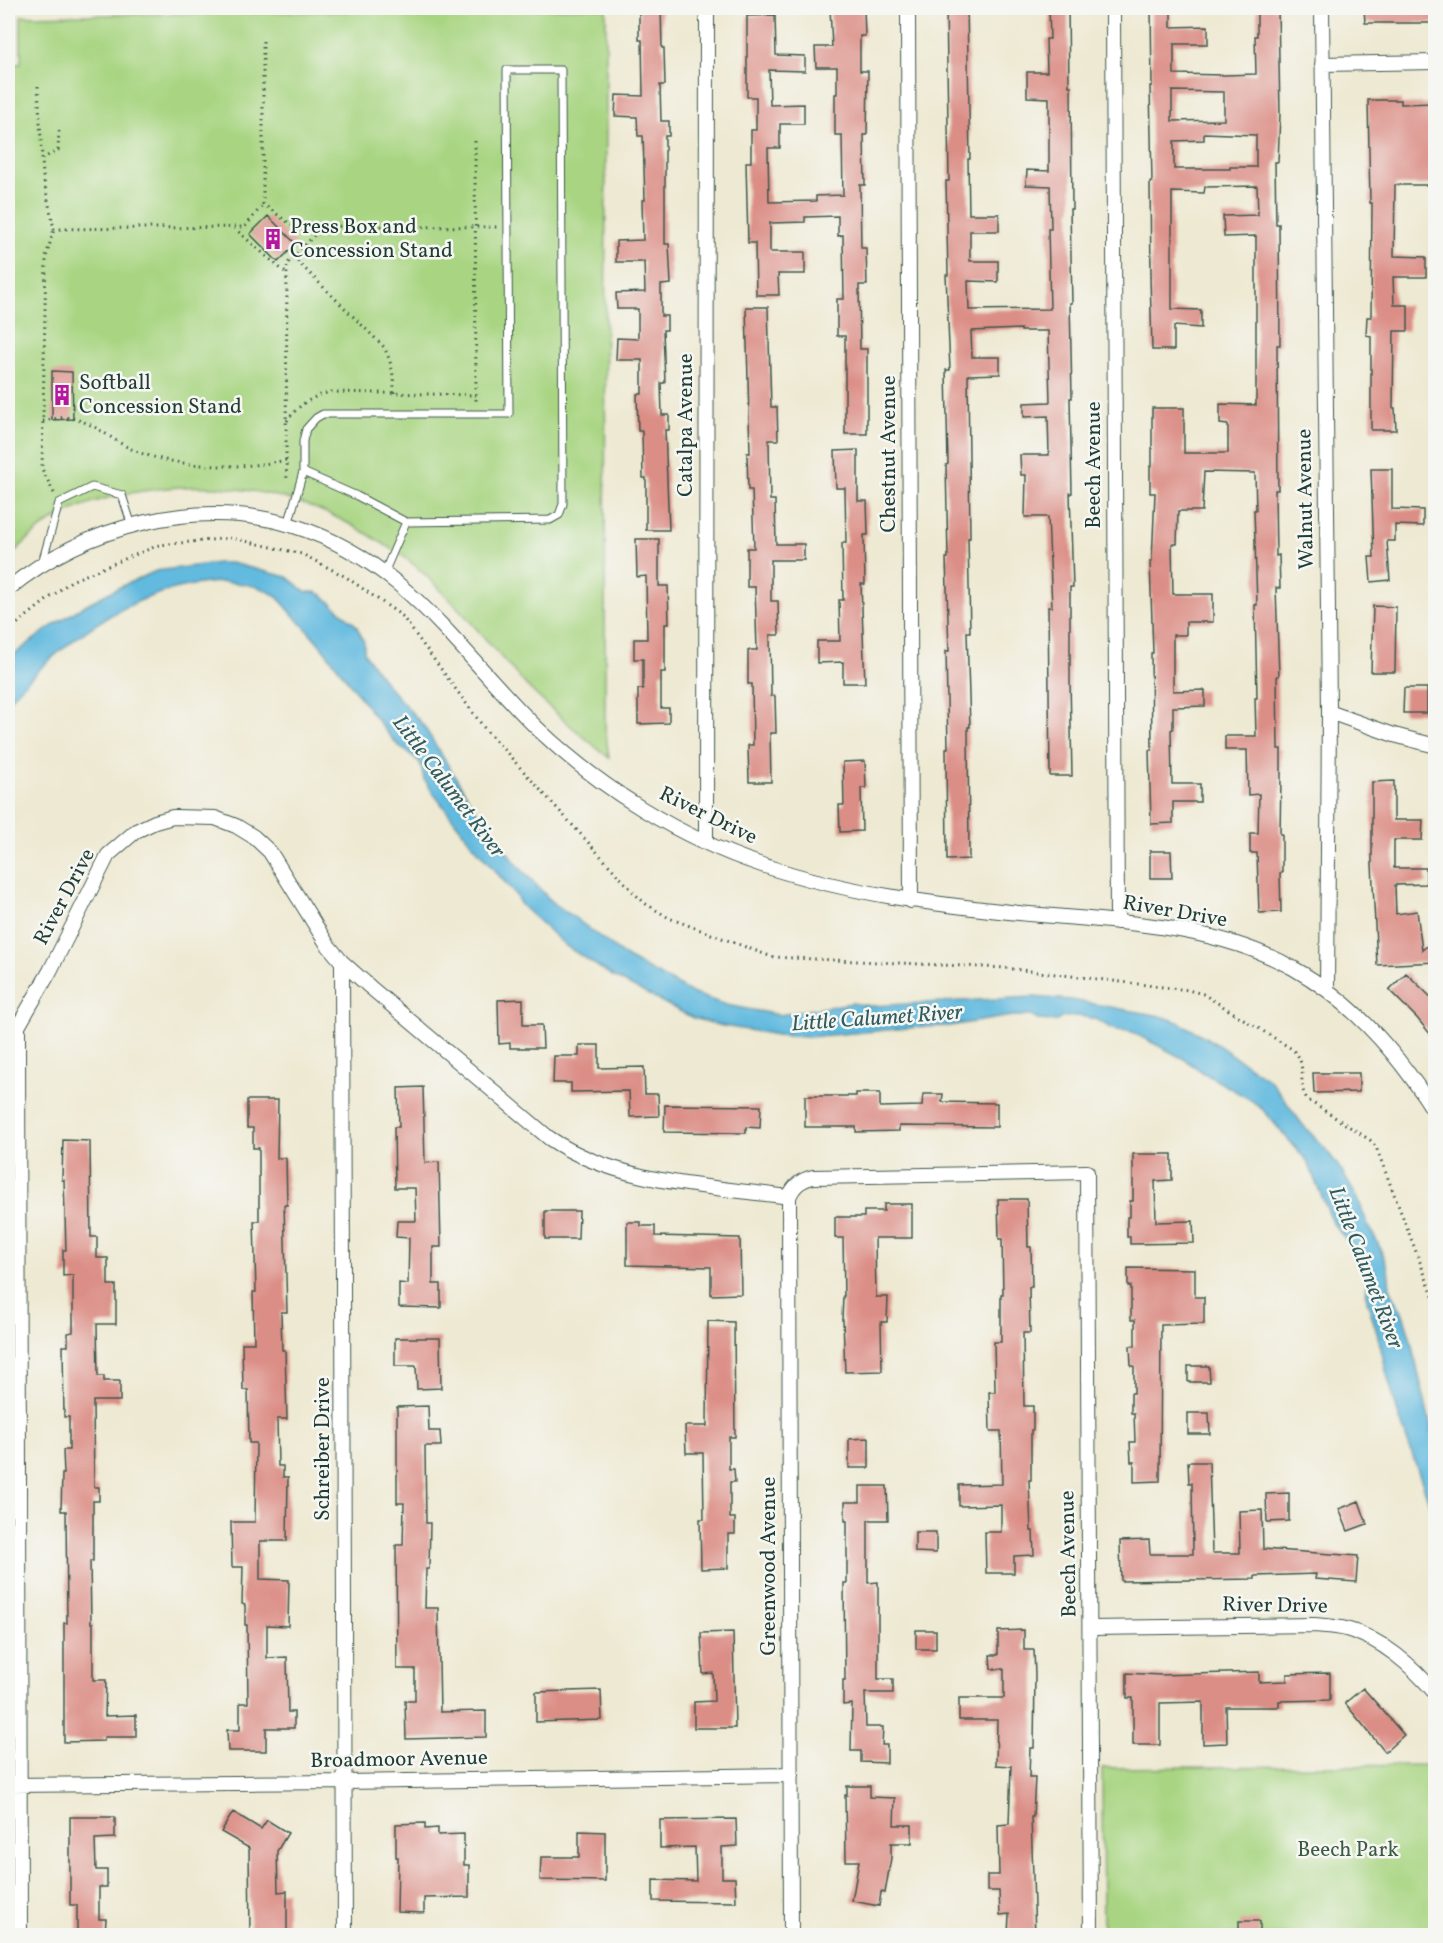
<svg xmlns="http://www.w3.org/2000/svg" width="1443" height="1943" viewBox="0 0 1443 1943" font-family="Vollkorn,serif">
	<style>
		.green { fill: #a9d582; stroke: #64895b; stroke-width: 1.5 }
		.water { fill: #62badf; stroke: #407c8a; stroke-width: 1.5 }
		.building { fill: #db8e86; fill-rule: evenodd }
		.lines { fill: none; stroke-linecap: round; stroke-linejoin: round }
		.service-casing { stroke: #3e574c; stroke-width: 9 }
		.minor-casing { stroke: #3e574c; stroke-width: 16 }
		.path { stroke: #3e574c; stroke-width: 3; stroke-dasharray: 1.5 4.5; stroke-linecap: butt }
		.service { stroke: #fff; stroke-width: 7 }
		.minor { stroke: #fff; stroke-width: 14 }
		.labels { text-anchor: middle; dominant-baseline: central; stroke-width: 5; stroke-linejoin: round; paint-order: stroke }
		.poi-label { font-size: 21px; fill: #1f3d34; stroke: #f6f6f2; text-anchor: start }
		.street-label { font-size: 21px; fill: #1f3d34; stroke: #f6f6f2 }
		.park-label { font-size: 21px; fill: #3b5b44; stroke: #f6f6f2 }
		.water-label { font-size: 22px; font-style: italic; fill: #305c5f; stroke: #f6f6f2 }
	</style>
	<rect width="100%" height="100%" fill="#f6f6f2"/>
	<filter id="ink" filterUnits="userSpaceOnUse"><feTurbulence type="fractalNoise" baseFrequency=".0167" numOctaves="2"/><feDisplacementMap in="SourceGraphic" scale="12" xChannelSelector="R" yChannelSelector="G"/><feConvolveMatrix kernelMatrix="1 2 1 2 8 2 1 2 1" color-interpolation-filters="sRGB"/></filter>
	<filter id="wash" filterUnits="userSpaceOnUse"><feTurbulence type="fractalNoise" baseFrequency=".008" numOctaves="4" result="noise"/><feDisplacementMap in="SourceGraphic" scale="24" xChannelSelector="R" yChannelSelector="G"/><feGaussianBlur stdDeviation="1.35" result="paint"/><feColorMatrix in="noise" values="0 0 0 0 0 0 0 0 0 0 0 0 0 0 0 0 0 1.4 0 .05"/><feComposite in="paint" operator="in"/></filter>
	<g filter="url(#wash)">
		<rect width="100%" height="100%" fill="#eee9d2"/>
		<path class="green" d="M606,8L605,727L609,758C581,735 553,712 527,686C489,645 455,600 412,563C403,555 392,549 382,543C321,503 252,483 179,487C138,490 93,497 57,518C39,528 23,544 8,558V64H21V16Z
			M1435,1763L1436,1817L1434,1824L1435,1935H1103L1102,1768L1433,1765Z"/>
		<path class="water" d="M218,563H231L287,577L306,592H315L322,595L356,625L364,642V652L369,660L387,685L423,725L488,829L522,870L554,904L575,918L629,959L694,994L726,1005L779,1015L852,1003L871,1006L1033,997L1071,1000L1161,1016L1178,1022L1212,1041L1271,1081L1302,1124L1328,1152L1341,1170L1358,1199L1369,1228L1377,1241L1388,1268L1390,1288L1396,1302L1402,1311L1409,1333L1435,1444V1519L1399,1417L1387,1374L1378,1336L1367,1300L1366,1279L1362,1260L1333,1223L1307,1161L1263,1110L1251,1100L1204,1073L1184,1059L1130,1031L1115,1030L1095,1019L1080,1016L1063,1017L1057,1021L1038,1020L1031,1016H1012L949,1026L919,1027L808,1037L777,1035L718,1025L693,1018L614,977L566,946L521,905L515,894L473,845L434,794C430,788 424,781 423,775C421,769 423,766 419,762C412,753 401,750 395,742C360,701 333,655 295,617C288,610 281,599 273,594C256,583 226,581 207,583C125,592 62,643 8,701V659L49,628L87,604L118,588L156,571Z"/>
		<g id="blocks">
			<path class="building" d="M639,8H661L662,48H664L665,85H660L661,121H669V136H665V244H669L671,284L661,285V316H667V330H663L665,383H661L662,415H669V430H665L669,530H646V478H643L642,431H638L637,394H642V360H616L617,338L638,339V309H617L616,293L645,292L644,262H616V241L643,240L642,200H645L643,136H638L637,117L615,116L616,95L643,96L642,40H639Z
				M830,8H864L865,36H860V71H868L867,135H864L865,185H860L861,248H866L867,285H859L860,349H867V434H845V336H837V299H844L843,235L838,236V216L805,217V222L770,223V252H805V274H778L779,295H756L755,243H748L746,162H751V130H756V97H747V16L775,15L776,55L805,56V71L769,70L770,105L804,104V124H780V148H768L769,202L816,201V196L843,195L842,135H835V94H837V67H816L815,47H832Z
				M946,8H967L970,159H968L969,214H999V231H970V261H998V282L968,281L969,310L1050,309L1048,229H1051L1050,186L1026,185L1027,170L1049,171V98L1027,97V72H1047L1046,39H1050L1049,8H1068L1069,86H1071L1072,209H1070L1072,303H1070L1072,398H1070L1072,493H1070L1073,587H1070V680L1072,776H1050L1048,607H1052L1048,517H1025L1026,475H1021L1020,455H1049L1048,416L1024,417V403L1050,402L1048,331H1021V329L971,331L972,357H1000V374L968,375L970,538H968L970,632H967L970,727H968L969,859L947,860L946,748H948L946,651H949L946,558H948L946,465L948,464L946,370H950L946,275H948L946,181H949Z
				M1151,8H1171V27L1208,26V44H1174V74L1225,75L1256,74L1255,36H1257V8H1278L1280,114L1278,162H1275L1276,224H1279L1280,345H1277L1278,490H1275L1276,556L1279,555L1280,588H1276L1279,676H1277L1278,749H1281V777L1280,834H1282V873H1280L1281,912L1259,913L1257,853H1250V833H1258L1259,794L1248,795L1247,750H1225V736H1256L1255,698H1257L1255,605H1257L1254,510H1256L1255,473L1204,472L1202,511H1178L1177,544H1172L1173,594H1213V622H1186V635H1173V691L1205,690V706L1173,707V729L1171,730L1172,784H1200V802H1173V823L1151,824L1149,750H1152L1151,653H1153L1150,561H1152L1155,493H1150V466H1152V408H1184V453H1228V425L1220,424V404L1256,405V236L1224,237L1223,216L1258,215L1257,186L1205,187L1204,193L1172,192V309L1201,310V328L1174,326V350H1152L1150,276H1151L1150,182H1152L1150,86H1152ZM1172,91L1224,92V120L1172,121ZM1204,133L1256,135V167H1230V169H1174V141L1204,140Z
				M1364,8H1436V23H1365Z
				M1368,100H1401V104L1436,103V185H1395L1394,256L1426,257V277H1393L1394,305H1408V331H1394L1393,408H1395L1396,430H1371V336L1366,335L1367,317H1371L1372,203H1370Z
				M268,216L296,244L278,262L250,234Z
				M746,307H768L771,407H777L778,440H769L770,500H775L776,544H804V560H771V601H778L779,635H770L771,696H775L776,733H770L771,782H749L748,745H753L752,684H748V650H757L755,587H747V548H754L752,490H748L747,453H750Z
				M52,371L72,372L73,419L52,420Z
				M858,450V501H867L868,535H864L865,584H861L865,683H843V662L817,663V641H840L839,600H843L842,543H846L845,488H836L835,451Z
				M1371,469H1392V509L1423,510V526L1395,525V541H1387L1390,580L1371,582L1369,557H1374Z
				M636,539H659V586H668L669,624H665V672H661V708H669V723L638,724V689H643V659H634V639H647L646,576L637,577Z
				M1373,606L1396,607L1395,672H1371Z
				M1404,688H1427V713H1403Z
				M865,761L866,788H861L862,831L840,832L839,805H844L843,762Z
				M1394,781V820H1423L1422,840H1394V868H1426V884L1395,885L1396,914L1417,911L1422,950L1436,939V962L1377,965L1372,864V782Z
				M1150,851H1171L1172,878H1150Z
				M1406,973L1436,1002V1041L1417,1018L1389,990Z
				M523,999V1025H542L543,1048H510V1043L499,1044L498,1000Z
				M579,1045H599V1068L644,1067L645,1094H658L659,1116L630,1117L629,1091L571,1092V1083H553L554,1056H579Z
				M1313,1073H1359V1092L1314,1093Z
				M423,1087L425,1163L439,1162L441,1247H433V1284H441V1308L399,1307V1283L408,1284L409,1238L396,1237L397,1221H416L415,1188H395L394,1127H399L398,1088Z
				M856,1093H880V1107L922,1106L923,1094H943L942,1102L997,1103V1127L899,1126V1131L856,1132V1127H805V1096H856Z
				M247,1100H278L277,1158H286L287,1205H284L287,1312H281L282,1350H285L287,1419H277L278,1466H283V1477H288L287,1541H260V1579L289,1580L288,1626L267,1625V1658L287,1657L288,1712H294V1728H266V1751H228L227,1730H240V1703H248L247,1625H245V1605L242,1604L243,1567H232L231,1522H255L256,1443H249L248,1390H243L242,1343H254L253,1292H256L254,1221H259V1148H253V1128H247Z
				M665,1105L761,1106L760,1128L746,1127V1133L664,1132Z
				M63,1140L90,1141L91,1237H97V1258H108V1285H116V1324H97L98,1376H104V1381H120V1401H93L94,1487H99V1501H93V1561H90L91,1623H93V1680H106L105,1716L136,1715V1737H104V1741L64,1742V1623H67L66,1511H61L62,1474H64L63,1450H69V1417H64L63,1346H68V1333L73,1332V1275L63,1276V1250H66L64,1180H62Z
				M1133,1154H1172V1180L1155,1181L1156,1222L1193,1221L1194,1243L1130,1244V1237H1127V1217H1130V1201H1133Z
				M998,1199H1027L1028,1247H1031L1032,1287H1029L1030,1333H1023L1024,1406H1033V1430H1031V1480H1029L1031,1531H1033L1034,1555L1014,1556V1573H986L985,1532H1001V1505L959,1506V1485L1002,1484L1001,1431H990L989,1392H995L994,1342H1001V1294H1003L1002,1239H999Z
				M884,1204H912V1238H875L876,1297H888L887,1322H881L882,1371L845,1372L843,1320H842L843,1296H844L843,1238H835V1217H864V1211H884Z
				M545,1211H579L578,1239H545Z
				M627,1222H641V1226H655V1236L740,1238L741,1294L711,1295V1267L627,1265Z
				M1128,1268L1195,1269V1297H1204V1324L1161,1325L1160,1481L1134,1482V1462H1131L1130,1442H1135L1134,1413H1131V1393H1134V1366H1131L1130,1346H1135V1320H1131V1286H1128Z
				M708,1321L734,1322L735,1437H729V1469H734L735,1482H730V1518H735V1534H728V1568L701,1569L700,1519H704L703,1453H686L685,1426H707Z
				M395,1338H440L441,1388L417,1389L416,1366H395Z
				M1188,1366H1209L1210,1382H1188Z
				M428,1406L429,1431H440L441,1446H425L426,1523H430L429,1569H426L425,1608H438L440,1712L486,1711V1737L406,1739L405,1701H415V1669H397L396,1545H403L404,1503H397V1407Z
				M1188,1413H1209L1210,1434H1188Z
				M869,1438V1468H849V1439Z
				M1188,1462H1209L1212,1553H1240L1239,1511L1262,1510L1263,1549L1358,1556L1356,1582L1315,1579L1316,1574L1255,1576V1579L1121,1581L1120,1541L1149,1540L1150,1554H1193L1192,1483H1189Z
				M860,1486H887L888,1520H868V1583L878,1582V1679H893V1693H865L866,1727H883L882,1745H887V1763L861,1762V1751H851L852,1704L843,1705V1680H845L844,1583H847V1521H845V1502H860Z
				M1289,1493V1521L1267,1522L1266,1494Z
				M1359,1501L1367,1524L1348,1531L1339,1509Z
				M915,1532H936V1553L915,1552Z
				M916,1630H936V1649H916Z
				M1024,1630V1650H1034L1035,1675L1034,1748H1030L1029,1777H1035L1033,1817H1031L1035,1935H1008L1009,1914L1000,1915L999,1891H987V1875H999L998,1825L1009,1824L1011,1766L996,1765L997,1720H959V1698H1004V1669H991L990,1655H998V1631Z
				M733,1632L735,1728H694V1702L714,1701L713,1673L703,1674L701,1633Z
				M1259,1672V1682L1287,1681V1674L1330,1673V1700L1279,1701V1707H1226L1227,1743L1203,1744V1702L1160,1703V1745H1133V1698H1127V1673L1160,1675Z
				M1363,1688L1404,1735L1385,1752L1345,1703Z
				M601,1690L602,1720L536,1722V1692Z
				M847,1786H870V1797L895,1798L894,1825H912V1843H891V1858L885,1893L881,1892L879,1906L852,1901L859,1861H846L845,1795H847Z
				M233,1812L261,1829L267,1820L288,1833L277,1851L278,1892L287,1891V1935H250L249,1848L221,1832Z
				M70,1817H115V1838L95,1839L96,1870H107V1887H99V1919H106L105,1935H77V1905H70Z
				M736,1819L737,1846L722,1847V1878H735L736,1902L653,1901V1880L696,1881L695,1847L660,1848V1820Z
				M425,1823V1829L438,1828V1835L464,1834V1865H469V1897L424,1898V1913L397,1912L398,1857H396V1824Z
				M579,1831L605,1832V1881L540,1880L541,1857H579Z
				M1239,1921H1260V1935H1239Z"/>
		</g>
	</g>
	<g filter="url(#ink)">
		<use href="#blocks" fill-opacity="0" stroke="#3e574c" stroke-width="1.5"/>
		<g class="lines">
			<defs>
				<path id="service" d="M303,472L357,496L406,522
					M288,525L303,472V441L306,429L316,418L323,414H509L507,70H561L563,504L559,515L550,520L406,522L384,573
					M42,563L59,503L92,487L122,495L132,526"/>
				<path id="minor" d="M908,8L911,901
					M1113,8L1117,922
					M1322,8L1329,712L1327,990
					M1322,64L1436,62
					M8,589C85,526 197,496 294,526C406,561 459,652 538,729C600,788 680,838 762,865C848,894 938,905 1029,914C1117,922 1214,924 1293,968C1354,1002 1400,1056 1436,1114
					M1329,712L1394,735L1436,746
					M706,842L707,8
					M342,962L345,1936
					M18,1029L20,1936
					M8,1044L50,971L108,855L136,831L155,822L173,817L215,818L236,826L254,837L270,852L327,944L342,962L370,987L549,1138C617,1184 709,1186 789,1197C794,1185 801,1180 813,1177L1087,1172L1091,1936
					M789,1197L791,1936
					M1091,1628L1314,1625C1324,1626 1336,1626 1346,1629C1381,1638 1413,1666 1436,1694
					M8,1785L345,1782L791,1775"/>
			</defs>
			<use href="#service" class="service-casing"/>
			<use href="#minor" class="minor-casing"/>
			<path class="path" d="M263,41V204L293,226L497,227
				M38,86L43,176L54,229L245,227L263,204
				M475,141L476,403
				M42,159L58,150L59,129
				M234,228L287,274
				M293,257L384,347C392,363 394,376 394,394
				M43,421C51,420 62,416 70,418C95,422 113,442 136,451C176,468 244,470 286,460L287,481
				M287,421C298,405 312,396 331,392L476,395
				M286,460L287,264L322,227
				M54,493L42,469L46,257L54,229
				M8,631L71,581L159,545L232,538L302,554L346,577L402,616L485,729L636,895L646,904L669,918L772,957L1005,968L1188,990L1203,994L1292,1049C1310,1064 1295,1084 1308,1100L1370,1140L1376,1147L1436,1304"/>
			<use href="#service" class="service"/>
			<use href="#minor" class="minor"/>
		</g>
	</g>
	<defs>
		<symbol id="building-bare" viewBox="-9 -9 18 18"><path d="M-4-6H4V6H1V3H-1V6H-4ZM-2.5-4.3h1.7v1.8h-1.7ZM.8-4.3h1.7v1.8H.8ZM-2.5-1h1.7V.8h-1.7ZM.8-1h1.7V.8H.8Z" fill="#b5179e" stroke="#f6f6f2" stroke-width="2.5" paint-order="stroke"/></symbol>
	</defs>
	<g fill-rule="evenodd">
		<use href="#building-bare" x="258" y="224" width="30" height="30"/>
		<use href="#building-bare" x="47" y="380" width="30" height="30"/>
	</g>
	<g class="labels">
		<g class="poi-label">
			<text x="290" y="227">Press Box and<tspan x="290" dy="24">Concession Stand</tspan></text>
			<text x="79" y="383">Softball<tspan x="79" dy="24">Concession Stand</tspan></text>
		</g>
		<g class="street-label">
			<text transform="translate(686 425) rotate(-90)">Catalpa Avenue</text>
			<text transform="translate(889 454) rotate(-90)">Chestnut Avenue</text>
			<text transform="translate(1094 465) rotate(-90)">Beech Avenue</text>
			<text transform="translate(1306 499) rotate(-91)">Walnut Avenue</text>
			<text transform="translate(708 816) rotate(26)">River Drive</text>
			<text transform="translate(65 897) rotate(-62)">River Drive</text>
			<text transform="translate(1175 912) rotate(10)">River Drive</text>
			<text transform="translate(323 1449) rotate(-90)">Schreiber Drive</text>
			<text transform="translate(1069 1554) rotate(-91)">Beech Avenue</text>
			<text transform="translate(769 1566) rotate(-90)">Greenwood Avenue</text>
			<text transform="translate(1275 1606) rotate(1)">River Drive</text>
			<text transform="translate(399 1760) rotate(-1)">Broadmoor Avenue</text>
		</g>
		<g class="park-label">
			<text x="1348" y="1850">Beech Park</text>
		</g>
		<g class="water-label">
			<text transform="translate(448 787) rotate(53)">Little Calumet River</text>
			<text transform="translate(877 1019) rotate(-4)">Little Calumet River</text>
			<text transform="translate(1365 1268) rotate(69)">Little Calumet River</text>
		</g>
	</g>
	<rect width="1443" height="1943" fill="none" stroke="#f6f6f2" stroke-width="30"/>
</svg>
